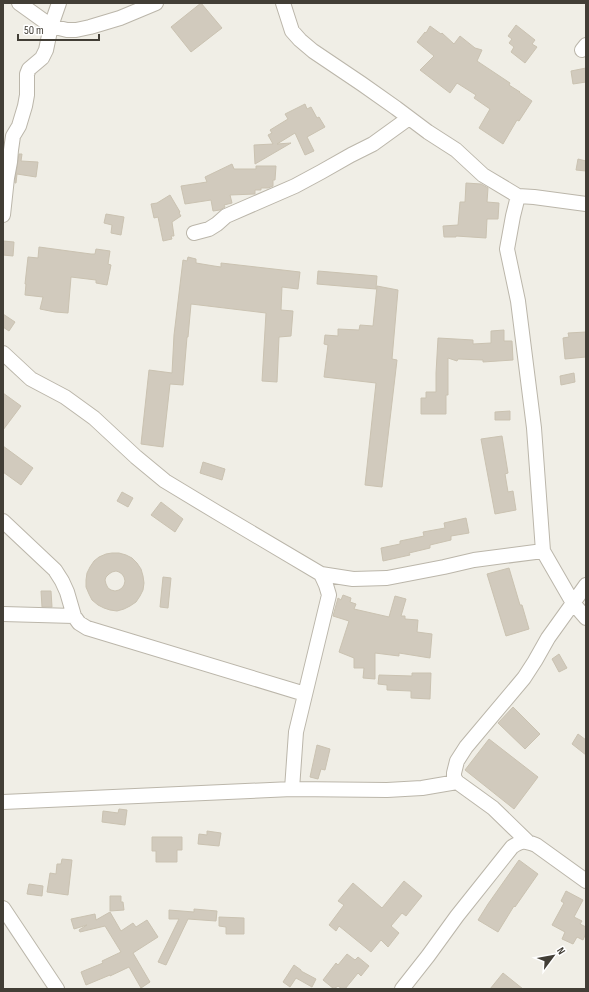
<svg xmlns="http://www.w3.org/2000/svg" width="589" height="992" viewBox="0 0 589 992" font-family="'Sofia Sans Condensed',sans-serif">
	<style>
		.building { fill: #d1cabd; stroke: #cac2b1; fill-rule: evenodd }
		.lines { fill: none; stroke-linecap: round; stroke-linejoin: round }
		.minor-casing { stroke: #bbb6aa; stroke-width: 16 }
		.minor { stroke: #fff; stroke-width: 14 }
	</style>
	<rect width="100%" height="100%" fill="#f0eee6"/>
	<path class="building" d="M201,3L222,28L191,52L171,27Z
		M516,25L535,40L532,44L537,47L525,63L511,52L514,47L509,43L512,39L508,36Z
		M430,26L441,34L442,33L454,44L460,36L475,48L482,50L477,61L510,83L509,85L520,92H519L532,101L519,121L517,120L503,144L479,128L490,109L474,98L476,95L457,83L450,93L420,70L434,56L417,42L425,32L426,33Z
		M586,68V82L573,84L571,71Z
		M305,104L307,109L311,107L317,118L319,117L325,127L307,137L314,151L305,155L295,133L277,144L291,143L255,164L254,145L273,144L268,135L272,133L270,130L288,119L285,114Z
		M19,154H22L21,161L38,162L36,177L17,174L16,183H15V179Z
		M578,159L586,161V171L576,170Z
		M232,164L234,169H256V166H276L275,180H273V186L268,188H261V190H255V194L230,195L232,203L224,205L225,207L220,210L213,211L211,200L185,204L181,186L207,182L205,177Z
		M466,183L481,184L488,188L487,202L499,203L498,219H487L486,238L456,236V237H444L443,226L458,225L460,202H465Z
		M170,195L180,212L179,213L181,216L172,222L174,236H171L172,239L163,241L158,217L154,218L151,204L157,203Z
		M106,214L124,217L121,235L111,233L112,225L104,223Z
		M3,241L14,242L13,256L3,255Z
		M39,247L91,254H95L96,249L110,251L108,264L111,265L107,285L96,283V280L71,277L68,313L55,312L40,309L43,297L25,295L26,284H25L28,257L38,258Z
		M188,257L196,259V263L214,266L221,267V263L300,272L298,289L282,287L281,310L293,311L291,336L279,337L277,382L262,381L266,313L191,304L188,337H187L183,385L170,384L163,447L141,444L149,370L172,373L174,335L183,260L187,261Z
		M318,271L377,276L376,289L317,284Z
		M377,286L398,290L392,359L397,360L382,487L365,485L376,383L324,377L328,345L324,344L325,335L338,336V329L359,330L360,325L373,326Z
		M3,314L15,322L9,331L3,327Z
		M504,330V341H512L513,360L483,362V360L458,359L457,361L448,358V395H446V414H421V398H426V392H436V373L438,338L473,340V344L491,343V331Z
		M586,332V357L565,359L563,338L569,337L568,333Z
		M574,373L575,382L561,385L560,376Z
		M3,393L21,406L3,430Z
		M510,411V420H495V412Z
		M502,436L508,473L505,474L508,492L513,491L516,510L495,514L481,439Z
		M3,446L33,468L21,485L3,472Z
		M203,462L225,469L222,480L200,473Z
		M122,492L133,498L128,507L117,501Z
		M161,502L183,519L175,532L151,515Z
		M466,518L469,533L451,536V540L430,545V548L409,553L410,555L383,561L381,548L400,544V541L424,536L423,532L445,528L444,523Z
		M112,553H119L126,555L132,558L137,563L141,569L143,576L144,583L143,590L140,596L136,602L130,606L124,609L117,611L110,610L104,608L98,605L92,600L89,594L86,587V580L87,573L90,567L94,561L99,557L106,554ZM116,571L119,572L122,574L124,577L125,581L124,585L122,588L119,590L115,591L111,590L108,588L106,584L105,580L106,577L109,574L112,572Z
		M509,568L520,605H522L529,629L506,636L487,574Z
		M163,577L171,578L168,608L160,607Z
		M41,591H51L52,607H42Z
		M343,595L351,598L350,602L356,604L354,609L389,617L395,596L406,599L401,616H405V619L418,620L417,632L432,634L430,658L399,653V656L375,653V679L363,678L364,668H354V658L339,652L349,621L333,616L338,598L341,600Z
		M559,654L567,668L559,672L552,659Z
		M412,673H431L430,699L411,698V691L387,690V685L378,684L379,675L412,676Z
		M513,707L540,734L525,749L498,723Z
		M578,734L586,740V755L572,744Z
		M489,739L538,777L514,809L465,770Z
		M317,745L330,749L325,770L321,769L318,779L310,777Z
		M119,809L127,810L125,825L102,822L103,811L118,813Z
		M207,831L221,833L219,846L198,844L199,834L207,835Z
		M152,837H182V850H177V862H156V851H152Z
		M62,859L72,860L68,895L47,892L50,873L56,874L57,864H61Z
		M519,860L538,874L515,907L514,906L498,932L478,920L488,904Z
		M404,881L422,896L406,916L402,913L391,926L399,933L388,947L381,940L371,952L339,926L336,931L329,925L344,905L338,901L353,883L382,908Z
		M29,884L43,886L42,896L27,894Z
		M566,891L583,900L574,917L582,921L580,924L586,927V933L583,940L577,937L573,944L562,939L565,932L552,925L564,903L561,901Z
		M110,896H121V902H123L124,910L110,911Z
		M194,909L217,911L216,921L188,919L166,965L158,962L179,919H169V910L194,912Z
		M110,912L121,931L133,923L136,927L147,920L158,937L133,953L150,982L141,988L129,967L110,976V975L86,985L81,972L103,963L102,961L121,952L105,926L80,932L79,930L87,925L74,929L71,919L95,914L96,920Z
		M219,917L244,918V934H226V927L219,926Z
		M347,954L355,960L358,957L369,966L361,976L358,973L345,989H342L338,986L334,989L323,980L336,963L338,965Z
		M294,965L301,970V971L316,979L312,987L296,978L290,987L283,982Z
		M503,973L523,989H490Z"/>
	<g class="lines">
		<defs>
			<path id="minor" d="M19,3L51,26L67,30H76L90,27L120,18L156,3
				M283,3L292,31L300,40L313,51L362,84L396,108L428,132L456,150L483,175L518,196L534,197L586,204
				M582,50L586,45
				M518,196L513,216L507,249L518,301L534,428L543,551L573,603L586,618
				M3,215L7,178L10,162L11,150L13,136L19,126L25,106L27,95V74L29,69L42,58L46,50L51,26L59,3
				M194,233L209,229L217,224L226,216L295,186L321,172L351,155L373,144L409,118
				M3,353L31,379L65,397L94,418L136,457L165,481L218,513L321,574L353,579L387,578L444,567L474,560L543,551
				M3,521L55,570L62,581L67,592L74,616L79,623L87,628L305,694
				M3,614L74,616
				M292,789L296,732L329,595L326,585L321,574
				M3,802L292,789L387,790L422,788L457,782
				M527,841L493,808L457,782L454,777V773L457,761L466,747L524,678L535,661L548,638L586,585
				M3,908L57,989
				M402,989L428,956L457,916L512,847C522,840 525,841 536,845L586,881"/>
		</defs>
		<use href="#minor" class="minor-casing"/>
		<use href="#minor" class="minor"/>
	</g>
	<rect width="589" height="992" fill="none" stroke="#423e36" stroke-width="8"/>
	<g transform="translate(553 956) rotate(58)" stroke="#ffffff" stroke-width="3" paint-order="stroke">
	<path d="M0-3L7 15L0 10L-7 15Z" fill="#423e36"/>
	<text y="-6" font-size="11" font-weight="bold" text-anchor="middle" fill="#423e36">N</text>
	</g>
	<path d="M18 34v6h81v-6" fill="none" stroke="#423e36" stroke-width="2"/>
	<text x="24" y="34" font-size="12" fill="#423e36" stroke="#ffffff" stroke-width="3" paint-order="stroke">50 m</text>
</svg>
